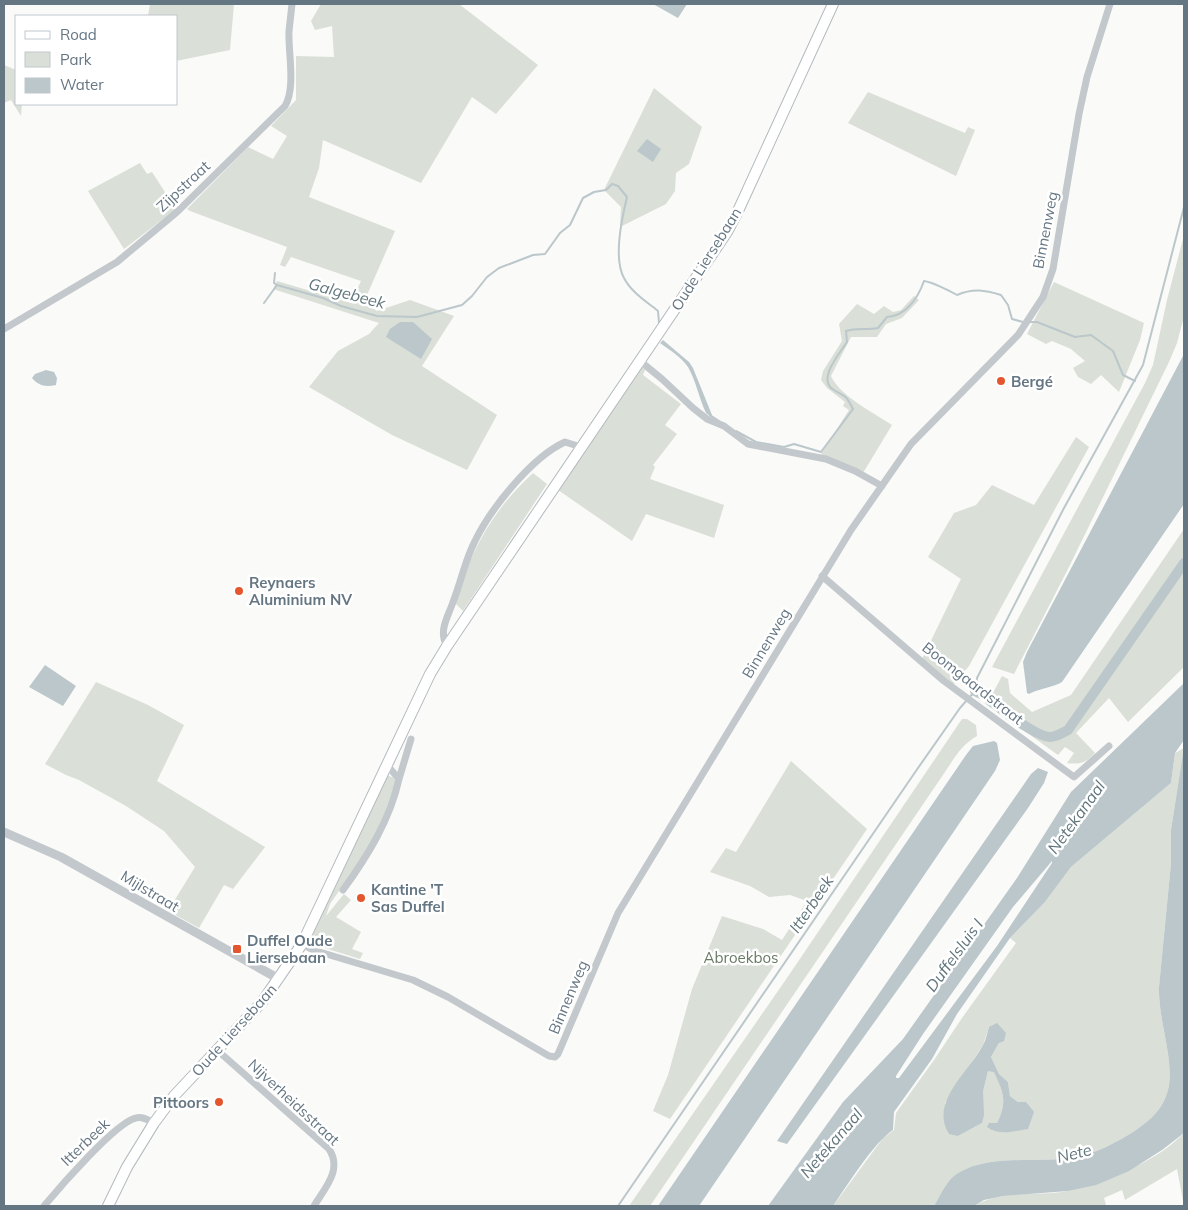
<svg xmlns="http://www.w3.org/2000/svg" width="1188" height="1210" viewBox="0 0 1188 1210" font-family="Mulish,sans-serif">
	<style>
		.green { fill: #dadfd7; fill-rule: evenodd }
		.water { fill: #bbc7cb; fill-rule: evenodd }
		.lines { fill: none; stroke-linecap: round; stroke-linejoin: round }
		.stream { stroke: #bbc7cb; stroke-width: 2 }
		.river { stroke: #bbc7cb; stroke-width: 10 }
		.secondary-casing { stroke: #b3babf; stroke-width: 12 }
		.minor { stroke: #c3c8cc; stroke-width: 7 }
		.tertiary { stroke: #c3c8cc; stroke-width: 9 }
		.secondary { stroke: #fff; stroke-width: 10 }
		.poi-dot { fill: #e4572e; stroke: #fff; stroke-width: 2 }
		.labels { text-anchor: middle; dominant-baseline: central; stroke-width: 5; stroke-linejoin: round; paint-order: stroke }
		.street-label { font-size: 15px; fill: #657683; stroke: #fff }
		.poi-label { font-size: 15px; font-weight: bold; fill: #657683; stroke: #fff; text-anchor: start }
		.park-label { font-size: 15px; fill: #687a64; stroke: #fff }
		.water-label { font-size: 16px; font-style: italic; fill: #60757c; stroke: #fff }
	</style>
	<rect width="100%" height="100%" fill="#fafaf8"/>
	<path class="green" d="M150,4H234L230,50L176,61V16H148Z
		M321,4H459L538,65L496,114L472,97L421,183L323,140L319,168L309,197L395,231L364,302L377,311L410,300L454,316L422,366L497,415L467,470L392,435L309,387L338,351L369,334L379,323L273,289L277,281L351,303L361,281L291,257L285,267L280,265L287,247L190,211L187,209L248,147L273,159L287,136L271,126L296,100V56L334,57L332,26L315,30L311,21Z
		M4,65L16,70V104H22L21,116L11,100L4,103Z
		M654,88L702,127L689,164L676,173L675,191L666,204L620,227L621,207L604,190Z
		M868,92L965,133L968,127L975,130L956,176L848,123Z
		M140,163L147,174L152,172L176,209L124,249L88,191Z
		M1184,235V316L1177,343L1169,362L1068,569L1014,674L992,667L1145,383L1153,365L1167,300Z
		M1054,282L1144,323L1140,340L1119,392L1101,375L1091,384L1078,377L1073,368L1085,361L1071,349L1052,341L1046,344L1027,334Z
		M914,296L919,300L902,318L886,324L877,337H851L831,376C840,396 874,413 892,425L863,473L821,454L849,410L843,406L845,402L827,388L821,380L823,371L842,341L839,324L857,304L874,314L884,306L893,312L901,310Z
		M642,367L645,370L643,375L681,404L665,425L677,434L653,465L655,467L650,479L724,505L714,538L646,514L632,541L558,490Z
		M1076,437L1089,447L969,666L953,685L922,659L961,579L928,557L954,513L976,505L992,485L1034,505Z
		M533,473L547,484L463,611L455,603C471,550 492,511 533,473Z
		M1184,529V667L1128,722L1109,698L1076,733L1095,753C1087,762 1080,765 1067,763L1074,753L1065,747L1058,755L987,704L1002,676L1008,679L1010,693L1032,712L1071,695Z
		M96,682L148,705L184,725L157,781L265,847L233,889L224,885L199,928L168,911L195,867L164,831L126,806L79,780L66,775L45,764Z
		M962,719H967L976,725L977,736C963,744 956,755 947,769L650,1206H629L789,975Z
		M1184,748L1171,830V863L1159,987C1158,1020 1173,1054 1169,1085C1165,1107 1153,1118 1136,1130C1118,1142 1093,1155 1071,1158C1034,1163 992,1154 958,1173C947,1179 940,1196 934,1206H833L883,1138L894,1130L896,1113L934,1060L962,1018L1016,943L1010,938L1045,902L1071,867L1171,783L1175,753ZM989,1027L999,1043L991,1057L999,1074L1008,1082L1010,1096L1018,1102L1028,1129L1014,1130L997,1123C1008,1101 1003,1092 994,1071H988L983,1092L982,1123L958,1136L945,1103L983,1045Z
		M791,761L867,829L670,1119L653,1111L668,1075L692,989L722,916L763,929L782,940L807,901L790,895L769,897L750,886L710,872L726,848L736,852Z
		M387,775L394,778L396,783L381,822L366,852L330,904L326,916L344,894L351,900L336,917L361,932L352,949L363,953L360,959L312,944L310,936Z
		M1184,1133V1206L1177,1169L1125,1200L1122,1190L1104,1198L1106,1205L1102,1206H974C1002,1189 1037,1197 1068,1191C1077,1189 1085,1185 1094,1182C1126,1172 1160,1158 1184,1133Z"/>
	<path class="water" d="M653,4H687L678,18Z
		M647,139L661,149L653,162L637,151Z
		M400,322H413L432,339L421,359L386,337L390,329Z
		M663,340L689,362L693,368L712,415L711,417L706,413C699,398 696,381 688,367C682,358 670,350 660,343Z
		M1184,354V504L1062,682C1052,688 1040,688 1029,694L1027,693L1023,662L1027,652Z
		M46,370L54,372L57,378L56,385C45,387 39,386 32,378L35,374Z
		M45,665L76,686L63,706L29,687Z
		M1184,683V740L1175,753L1171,783L1071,867L1045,902L1010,938L957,1014L932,1059L894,1112L893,1130C875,1141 846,1187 833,1206H768L843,1102L903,1039L1017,878L1071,792ZM1052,861V863L997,946L899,1078H896V1076L923,1034L1013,907Z
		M994,741L997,743L1000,760L995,771L699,1206H658L966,755L973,746Z
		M1184,747V1133L1162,1150L1129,1171L1096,1185L1068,1191L1003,1196L984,1200L974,1206H934C940,1196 947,1179 958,1173C991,1154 1034,1163 1071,1158C1093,1155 1118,1142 1136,1130C1153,1118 1165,1107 1169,1085C1173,1055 1158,1019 1159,987L1171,863V830Z
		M1038,768L1048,772L1044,783L1028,808L787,1144L777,1141L1031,774Z
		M997,1023L1006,1033L1004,1041L999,1043L991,1057L999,1074L1008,1082L1010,1096L1018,1102H1026L1034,1112L1028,1129C1014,1131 999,1136 987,1127L989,1123H997C1008,1101 1003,1092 994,1072L988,1071L983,1092L984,1115L982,1123L958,1136L949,1134C929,1102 969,1072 983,1045C986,1040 987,1033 989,1027Z"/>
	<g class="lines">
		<path class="stream" d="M275,273L274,283L277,285L323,298L341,306L377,316L417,317L462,305L472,296L487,277L499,268L533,255L545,254L560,233L570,225L583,198L594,192L606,190L612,184L618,186L627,197C622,218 613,258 624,278C631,292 647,302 658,311L659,323
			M264,303L277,285
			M1030,322H1037L1075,337L1091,335L1113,351L1123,375L1135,381
			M710,415L719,421
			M736,431L756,442L784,447L794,444L821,452L853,409C846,395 847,398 834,390C816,380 840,353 847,342L846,331C856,328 867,330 878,328L887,317C906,316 918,298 924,281C932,282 950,291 957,295C973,288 985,290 1001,295L1008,305L1012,319L1023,322
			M618,1206L918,768L960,708L975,691L977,678L1064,508L1143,365L1184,207"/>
		<path class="river" d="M975,691L981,694
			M990,701C1003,710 1036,737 1050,737C1057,737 1062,733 1068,730L1184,563"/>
		<defs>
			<path id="secondary" d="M108,1206L127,1167L154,1123L174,1096L262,1002L302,944L430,674L447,646L727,232L738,211L833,4"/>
		</defs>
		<use href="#secondary" class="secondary-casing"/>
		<path class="minor" d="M4,329L117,262L177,212L285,106C296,88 288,52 289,31C290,22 291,13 292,4
			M640,361L662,379L693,408L707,419L724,426L748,444L826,459L855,471L882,486
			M822,576L944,681L1074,777L1109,746
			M447,646C438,631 448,617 453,602C461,582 465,560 475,541C491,508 532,457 565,442L581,447
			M399,779L411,739
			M343,890C367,857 390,820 399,779L386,764
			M302,944L313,950L413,980L448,997L549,1056L555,1057L558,1054L618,913L851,530L911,444L1018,335L1043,297L1053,269L1079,114L1087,77L1110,4
			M217,1050L329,1149C343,1170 324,1189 314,1206
			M44,1206C59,1188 116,1122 136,1118C142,1116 148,1120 154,1123"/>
		<path class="tertiary" d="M4,832L61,857L279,979"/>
		<use href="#secondary" class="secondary"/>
	</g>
	<g class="poi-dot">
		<circle cx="1001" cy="381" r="5"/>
		<circle cx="239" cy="591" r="5"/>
		<circle cx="361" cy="898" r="5"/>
		<rect x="232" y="944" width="10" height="10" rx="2.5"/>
		<circle cx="219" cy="1102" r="5"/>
	</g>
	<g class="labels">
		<g class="street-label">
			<text transform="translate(183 186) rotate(-43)">Zijpstraat</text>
			<text transform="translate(1045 230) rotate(-79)">Binnenweg</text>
			<text transform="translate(706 259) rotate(-58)">Oude Liersebaan</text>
			<text transform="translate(766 643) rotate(-59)">Binnenweg</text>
			<text transform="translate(973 683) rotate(38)">Boomgaardstraat</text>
			<text transform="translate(150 891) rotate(31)">Mijlstraat</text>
			<text transform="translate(568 997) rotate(-67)">Binnenweg</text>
			<text transform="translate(234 1030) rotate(-48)">Oude Liersebaan</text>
			<text transform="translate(294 1102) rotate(43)">Nijverheidsstraat</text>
			<text transform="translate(85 1142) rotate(-44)">Itterbeek</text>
		</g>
		<g class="poi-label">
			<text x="1011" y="381">Bergé</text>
			<text x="249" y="582">Reynaers<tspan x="249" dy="17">Aluminium NV</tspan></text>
			<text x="371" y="889">Kantine 'T<tspan x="371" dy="17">Sas Duffel</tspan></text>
			<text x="247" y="940">Duffel Oude<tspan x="247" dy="17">Liersebaan</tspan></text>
			<text x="209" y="1102" text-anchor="end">Pittoors</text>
		</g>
		<g class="park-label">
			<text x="741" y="957">Abroekbos</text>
		</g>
		<g class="water-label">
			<text transform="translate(347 293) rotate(15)">Galgebeek</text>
			<text transform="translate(1076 817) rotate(-54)">Netekanaal</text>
			<text transform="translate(811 904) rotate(-56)">Itterbeek</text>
			<text transform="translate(954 955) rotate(-54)">Duffelsluis I</text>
			<text transform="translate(831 1143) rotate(-49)">Netekanaal</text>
			<text transform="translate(1074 1153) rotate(-14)">Nete</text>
		</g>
	</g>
	<rect width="1188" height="1210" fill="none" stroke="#657683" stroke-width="10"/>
	<rect x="15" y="15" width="162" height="90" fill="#ffffff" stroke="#c1c8cd"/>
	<rect x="25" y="31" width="25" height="8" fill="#ffffff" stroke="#c1c8cd"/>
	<text x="60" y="40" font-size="15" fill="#657683">Road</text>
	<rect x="25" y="52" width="25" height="15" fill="#dadfd7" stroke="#c1c8cd"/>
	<text x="60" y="65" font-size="15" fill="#657683">Park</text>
	<rect x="25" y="78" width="25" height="15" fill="#bbc7cb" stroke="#c1c8cd"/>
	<text x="60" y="90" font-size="15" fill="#657683">Water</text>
</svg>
